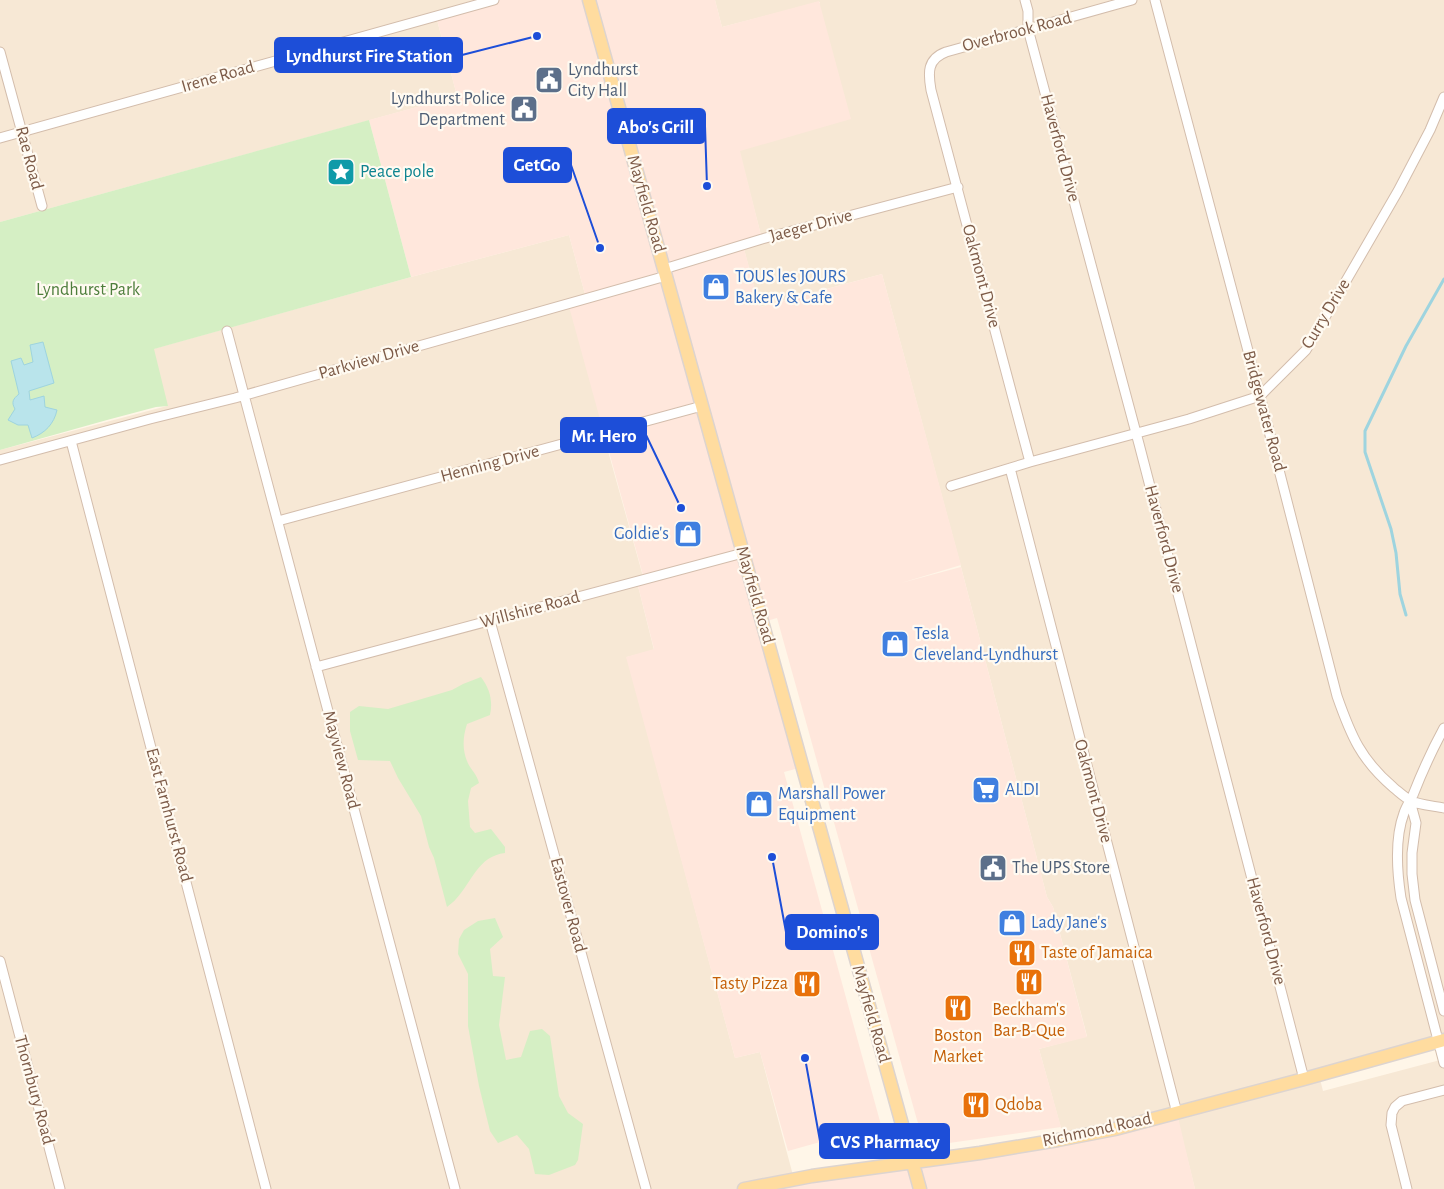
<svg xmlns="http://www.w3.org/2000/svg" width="1444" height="1189" viewBox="0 0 1444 1189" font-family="'Alegreya Sans',sans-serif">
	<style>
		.residential { fill: #f7e8d5 }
		.commercial { fill: #ffe7dc }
		.green { fill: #d5efc4 }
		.water { fill: #b9e4eb; stroke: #9ed4df }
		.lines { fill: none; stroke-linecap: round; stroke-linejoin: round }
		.stream { stroke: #9ed4df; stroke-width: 3 }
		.street-casing { stroke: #d3bdac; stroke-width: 11 }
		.primary-casing { stroke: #ddd4cf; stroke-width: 15 }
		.street { stroke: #fff; stroke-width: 9 }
		.primary { stroke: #ffdc9f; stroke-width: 12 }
		.labels { text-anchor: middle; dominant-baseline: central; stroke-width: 4.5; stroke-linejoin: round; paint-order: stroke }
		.street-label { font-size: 18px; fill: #7d5b48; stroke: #fffaf1 }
		.service-label { font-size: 18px; fill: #4e5e75; stroke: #fffaf1; text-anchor: start }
		.culture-label { font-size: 18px; fill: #0d838f; stroke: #fffaf1; text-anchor: start }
		.shop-label { font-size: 18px; fill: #366cbe; stroke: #fffaf1; text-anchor: start }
		.park-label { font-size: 18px; fill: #4e7e3c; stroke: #fffaf1 }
		.food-label { font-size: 18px; fill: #c56008; stroke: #fffaf1; text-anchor: start }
		.leader { fill: none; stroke: #1d4ed8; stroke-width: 2 }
		.callout-dot { fill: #1d4ed8; stroke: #fffaf1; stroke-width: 2 }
		.callout { fill: #1d4ed8; stroke: #1d4ed8; stroke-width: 2 }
		.callout-label { font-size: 19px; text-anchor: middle; font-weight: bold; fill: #fff }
	</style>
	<rect width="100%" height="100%" fill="#fff6e8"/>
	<path class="residential" d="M0,0H478L436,16L457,96L0,222Z
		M715,0H1444V1040L1319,1075L1323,1091L1444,1059V1189H1195L1176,1113L1064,1139L1039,1049L1087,1036L1053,907L1047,897L961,567L882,274L759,307L743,245L762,239L739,151L820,2L722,27Z
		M569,235L586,298L603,433L644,580L637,582L654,650L627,657L735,1058L760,1052L794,1179L744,1189H0V450L167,406L153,349L411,277Z"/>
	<path class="commercial" d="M478,0H715L722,27L819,1L851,119L740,151L762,239L743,245L760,307L882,274L961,565L901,583L961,567L1047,897L1053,907L1087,1037L1039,1049L1061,1127L942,1144L931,1142L922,1134L917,1120L777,618L763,622L803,767L784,772L881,1125L788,1151L760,1052L735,1058L626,657L654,649L637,582L644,579L568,303L586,298L569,235L411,277L369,120L457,96L436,16Z
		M1177,1113L1195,1189H782L779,1182L894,1164Z"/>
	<path class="green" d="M369,120L411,277L154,349L168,406L156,407L107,420L0,450V222Z
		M481,677C490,689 493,701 490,715L467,724C463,736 462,749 467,761C470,769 477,774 479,783L471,788L468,801L470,827L475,833L491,829L505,847V853C478,856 472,882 456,899C454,902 450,904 447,907L434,858L429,847L421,816L398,778L390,761L358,760L350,731V712L359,706L388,709L452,690L463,684Z
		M495,918L503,937L490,949L493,976L505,977L499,1025L506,1060L521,1057L530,1031L542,1029L550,1036L559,1096L568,1113L583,1124L578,1160L575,1165L549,1175L535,1174L529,1149L517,1135L498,1143L490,1131L479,1086L468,1026V974L458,954L459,939L464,930L478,921Z"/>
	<path class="water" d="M43,342L54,383L29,391L30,400L44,396L45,407L57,410C54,424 45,433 32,438L28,425H18L8,420L15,409C11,402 13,399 19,394L11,361L21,358L24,365L33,362L30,345Z"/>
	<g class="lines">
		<path class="stream" d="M1406,615L1400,594L1396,553L1391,529L1365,452V431L1406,346L1444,279"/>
		<defs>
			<path id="street" d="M1025,0L1028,11V29L1139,444L1304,1079
				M1155,0L1260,396L1337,696C1351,736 1361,760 1394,788C1399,792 1404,797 1410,800C1417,805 1435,806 1444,808
				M0,52L42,206
				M0,138L494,0
				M664,269L762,239L958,187
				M227,331L455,1189
				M71,441L266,1189
				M0,460L150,419L235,398L666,276
				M1030,462L931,90C928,73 927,59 946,52L1132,0
				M1010,468L1177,1113
				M951,486L1030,462L1189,419L1260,396L1306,350L1398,191L1430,130L1444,97
				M278,521L702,406
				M490,621L646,1189
				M316,667L743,553
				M1444,728C1432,750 1422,772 1413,795C1410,801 1406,807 1404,813C1395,837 1397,872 1401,898L1444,1063
				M1410,801L1416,823L1412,853V874L1415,900L1444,1011
				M0,961L60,1189
				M1407,1189L1391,1125L1392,1113L1395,1107L1402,1101L1444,1090"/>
			<path id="primary" d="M589,0L920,1189
				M744,1189L812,1176L980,1153L1058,1140L1115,1129L1304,1079L1444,1040"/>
		</defs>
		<use href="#street" class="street-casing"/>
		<use href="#primary" class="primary-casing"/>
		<use href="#street" class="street"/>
		<use href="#primary" class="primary"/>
	</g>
	<defs>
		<symbol id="civic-square" viewBox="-11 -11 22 22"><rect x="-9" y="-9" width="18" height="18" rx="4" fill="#5c6f8a" stroke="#fffaf1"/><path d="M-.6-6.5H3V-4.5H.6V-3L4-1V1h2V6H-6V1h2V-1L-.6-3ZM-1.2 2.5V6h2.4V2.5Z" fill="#fff"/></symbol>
		<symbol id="sight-square" viewBox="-11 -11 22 22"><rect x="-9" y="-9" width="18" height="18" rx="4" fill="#0f9aa8" stroke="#fffaf1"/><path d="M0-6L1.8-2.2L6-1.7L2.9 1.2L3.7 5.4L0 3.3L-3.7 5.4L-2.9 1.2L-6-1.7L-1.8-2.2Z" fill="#fff"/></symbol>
		<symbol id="shop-square" viewBox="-11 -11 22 22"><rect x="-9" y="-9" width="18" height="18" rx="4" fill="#3f7fe0" stroke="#fffaf1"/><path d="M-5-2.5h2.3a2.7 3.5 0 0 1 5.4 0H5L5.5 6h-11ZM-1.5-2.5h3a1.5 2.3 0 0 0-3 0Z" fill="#fff"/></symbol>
		<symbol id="supermarket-square" viewBox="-11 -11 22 22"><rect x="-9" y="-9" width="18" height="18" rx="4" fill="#3f7fe0" stroke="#fffaf1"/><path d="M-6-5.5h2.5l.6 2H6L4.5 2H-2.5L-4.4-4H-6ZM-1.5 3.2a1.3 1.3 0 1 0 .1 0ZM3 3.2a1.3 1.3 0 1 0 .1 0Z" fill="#fff"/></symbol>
		<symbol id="restaurant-square" viewBox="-11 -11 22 22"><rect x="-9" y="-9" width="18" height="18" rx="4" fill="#e8710a" stroke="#fffaf1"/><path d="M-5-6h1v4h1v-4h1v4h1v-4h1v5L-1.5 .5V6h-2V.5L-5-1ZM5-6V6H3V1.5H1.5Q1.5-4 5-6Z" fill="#fff"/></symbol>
	</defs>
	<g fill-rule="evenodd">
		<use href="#civic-square" x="533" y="64" width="32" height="32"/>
		<use href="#civic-square" x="508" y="93" width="32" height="32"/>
		<use href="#sight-square" x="325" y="156" width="32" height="32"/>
		<use href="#shop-square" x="700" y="271" width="32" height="32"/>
		<use href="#shop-square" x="672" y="518" width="32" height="32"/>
		<use href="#shop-square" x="879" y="628" width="32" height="32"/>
		<use href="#supermarket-square" x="970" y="774" width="32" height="32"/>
		<use href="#shop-square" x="743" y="788" width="32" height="32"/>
		<use href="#civic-square" x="977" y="852" width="32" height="32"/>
		<use href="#shop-square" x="996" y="907" width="32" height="32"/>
		<use href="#restaurant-square" x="1006" y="937" width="32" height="32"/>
		<use href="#restaurant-square" x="1013" y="966" width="32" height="32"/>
		<use href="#restaurant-square" x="791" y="968" width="32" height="32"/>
		<use href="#restaurant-square" x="942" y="992" width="32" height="32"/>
		<use href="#restaurant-square" x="960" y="1089" width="32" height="32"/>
	</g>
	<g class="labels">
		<g class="street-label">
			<text transform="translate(1017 32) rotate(-15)">Overbrook Road</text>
			<text transform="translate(218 77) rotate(-16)">Irene Road</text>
			<text transform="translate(1060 148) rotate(75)">Haverford Drive</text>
			<text transform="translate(29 158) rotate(75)">Rae Road</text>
			<text transform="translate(646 204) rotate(74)">Mayfield Road</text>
			<text transform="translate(811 226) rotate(-15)">Jaeger Drive</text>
			<text transform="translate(981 276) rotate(75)">Oakmont Drive</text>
			<text transform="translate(1326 314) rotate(-59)">Curry Drive</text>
			<text transform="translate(369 360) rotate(-16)">Parkview Drive</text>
			<text transform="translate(1264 411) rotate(75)">Bridgewater Road</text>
			<text transform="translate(490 464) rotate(-15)">Henning Drive</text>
			<text transform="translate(1164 539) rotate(75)">Haverford Drive</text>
			<text transform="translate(755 595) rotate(74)">Mayfield Road</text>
			<text transform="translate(530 610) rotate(-15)">Willshire Road</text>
			<text transform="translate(341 760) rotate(75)">Mayview Road</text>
			<text transform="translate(1093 791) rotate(75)">Oakmont Drive</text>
			<text transform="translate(169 815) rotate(75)">East Farnhurst Road</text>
			<text transform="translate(568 905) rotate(75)">Eastover Road</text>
			<text transform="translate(1266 931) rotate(75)">Haverford Drive</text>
			<text transform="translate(871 1014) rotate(74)">Mayfield Road</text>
			<text transform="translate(34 1090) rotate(75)">Thornbury Road</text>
			<text transform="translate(1097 1130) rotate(-12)">Richmond Road</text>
		</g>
		<g class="service-label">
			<text x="568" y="70">Lyndhurst<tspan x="568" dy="21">City Hall</tspan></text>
			<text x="505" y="99" text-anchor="end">Lyndhurst Police<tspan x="505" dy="21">Department</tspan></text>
			<text x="1012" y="868">The UPS Store</text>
		</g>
		<g class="culture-label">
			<text x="360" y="172">Peace pole</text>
		</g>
		<g class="shop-label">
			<text x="735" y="277">TOUS les JOURS<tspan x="735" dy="21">Bakery &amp; Cafe</tspan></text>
			<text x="669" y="534" text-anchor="end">Goldie's</text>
			<text x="914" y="634">Tesla<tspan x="914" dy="21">Cleveland-Lyndhurst</tspan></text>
			<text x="1005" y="790">ALDI</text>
			<text x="778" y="794">Marshall Power<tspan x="778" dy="21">Equipment</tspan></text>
			<text x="1031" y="923">Lady Jane's</text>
		</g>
		<g class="park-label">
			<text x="88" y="290">Lyndhurst Park</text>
		</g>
		<g class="food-label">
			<text x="1041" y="953">Taste of Jamaica</text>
			<text x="788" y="984" text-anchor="end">Tasty Pizza</text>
			<text x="1029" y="1010" text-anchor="middle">Beckham's<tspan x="1029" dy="21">Bar-B-Que</tspan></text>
			<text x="958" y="1036" text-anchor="middle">Boston<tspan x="958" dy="21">Market</tspan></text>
			<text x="995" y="1105">Qdoba</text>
		</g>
	</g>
	<path class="leader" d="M537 36L462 55M707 186L705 126M600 248L571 165M681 508L646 435M772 857L786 932M805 1058L820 1141"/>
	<g class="callout-dot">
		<circle cx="537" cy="36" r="5"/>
		<circle cx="707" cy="186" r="5"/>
		<circle cx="600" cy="248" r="5"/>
		<circle cx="681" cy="508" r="5"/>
		<circle cx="772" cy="857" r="5"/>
		<circle cx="805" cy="1058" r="5"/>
	</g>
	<g class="callout">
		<rect x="275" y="38" width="187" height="34" rx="5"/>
		<rect x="608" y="109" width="97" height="34" rx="5"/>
		<rect x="504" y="148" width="67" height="34" rx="5"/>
		<rect x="561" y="418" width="85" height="34" rx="5"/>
		<rect x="786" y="915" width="92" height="34" rx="5"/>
		<rect x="820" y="1124" width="129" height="34" rx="5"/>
	</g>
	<g class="callout-label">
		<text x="369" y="62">Lyndhurst Fire Station</text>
		<text x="656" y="133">Abo's Grill</text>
		<text x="537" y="171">GetGo</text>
		<text x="604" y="442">Mr. Hero</text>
		<text x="832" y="938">Domino's</text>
		<text x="885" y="1148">CVS Pharmacy</text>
	</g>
</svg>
